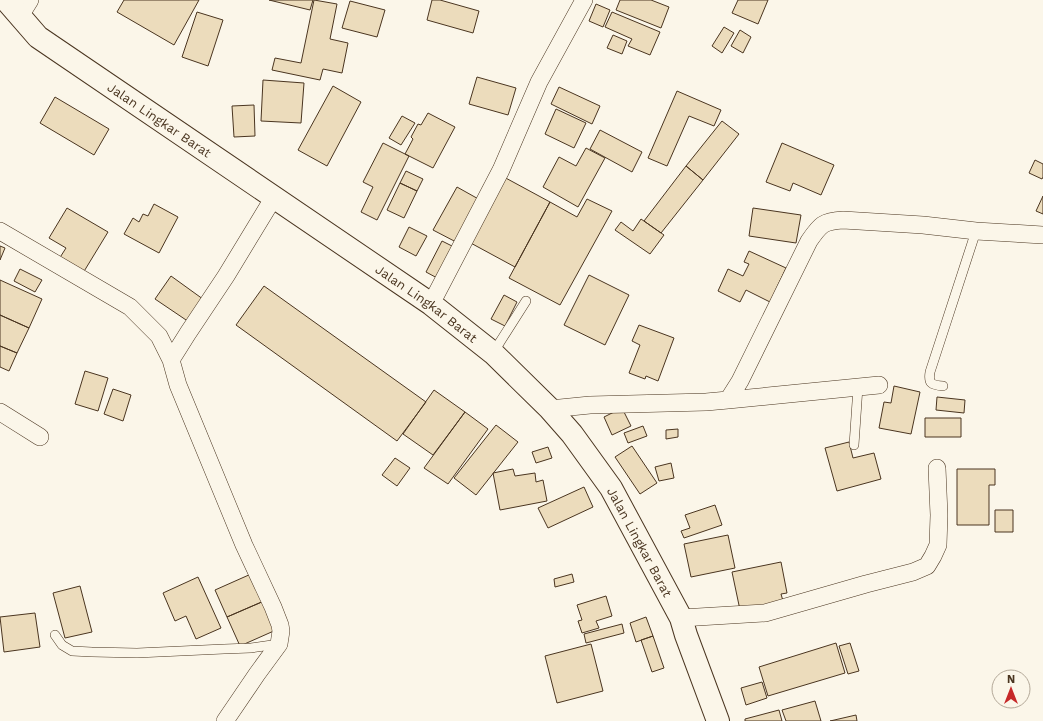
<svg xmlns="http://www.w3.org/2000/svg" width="1043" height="721" viewBox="0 0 1043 721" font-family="'Work Sans',sans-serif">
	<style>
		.building { fill: #ecdcbc; stroke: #4a3520 }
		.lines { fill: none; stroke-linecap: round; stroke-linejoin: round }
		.lane-casing { stroke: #4a3520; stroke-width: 10 }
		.street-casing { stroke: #4a3520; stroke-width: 18 }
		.highway-casing { stroke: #4a3520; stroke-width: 24 }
		.lane { stroke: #fbf6e9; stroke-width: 9 }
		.street { stroke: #fbf6e9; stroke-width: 17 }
		.highway { stroke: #fbf6e9; stroke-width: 22 }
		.labels { text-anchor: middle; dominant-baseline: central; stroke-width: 3; stroke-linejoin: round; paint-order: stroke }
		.street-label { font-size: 13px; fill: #4a3520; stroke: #fbf6e9 }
	</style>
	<rect width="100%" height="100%" fill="#fbf6e9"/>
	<path class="building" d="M124,0H199L174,45L117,12Z
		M269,0H313L310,10Z
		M314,0L337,4L330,39L348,43L342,73L323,69L320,80L272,70L275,58L301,63Z
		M432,0H440L479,11L473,33L427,20Z
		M620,0H651L669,7L661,28L616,10Z
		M738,0H768L758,24L732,13Z
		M350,1L385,10L377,37L342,28Z
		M596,4L610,10L603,27L589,21Z
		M197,12L223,20L208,66L182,57Z
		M612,12L660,32L650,55L628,46L632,39L605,27Z
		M724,27L734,33L722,53L712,46Z
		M740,30L751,37L743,53L731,46Z
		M613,35L627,41L622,54L607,48Z
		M477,77L516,88L508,115L469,104Z
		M263,80L304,83L301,123L261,121Z
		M333,86L361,102L327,166L298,150Z
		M559,87L600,106L592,124L551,104Z
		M677,91L721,110L714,126L689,116L667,166L648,158Z
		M55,97L109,129L94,155L40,123Z
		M254,105L255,136L234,137L232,106Z
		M556,109L586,123L574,148L545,134Z
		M428,113L455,127L433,168L405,154L413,139L411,137L418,124L421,125Z
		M402,116L415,123L401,145L389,138Z
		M722,121L739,134L703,180L686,166Z
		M600,130L642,152L632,172L590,149Z
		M383,143L409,156L377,220L361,212L373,187L363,182Z
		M782,143L834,165L821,195L793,183L790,191L766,182Z
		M586,148L605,158L578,207L543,187L559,157L576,166Z
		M1035,160L1043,164V177L1042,179L1029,173Z
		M686,166L703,180L661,233L644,221Z
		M406,171L423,179L417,191L400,183Z
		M502,176L550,202L515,267L467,241Z
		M400,183L417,191L404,218L387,210Z
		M457,187L482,201L458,243L433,230Z
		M1043,196V214L1036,211Z
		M587,199L612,211L560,305L509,278L550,202L577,217Z
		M154,204L178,217L159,253L124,234L133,218L139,222L143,214L148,216Z
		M67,208L108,232L83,273L59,259L66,248L49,238Z
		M753,208L801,215L796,243L749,236Z
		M641,219L664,235L650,254L615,230L621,222L633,231Z
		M409,227L427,236L416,256L399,247Z
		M442,241L456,248L439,279L426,272Z
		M0,246L5,248L0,260Z
		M749,251L786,268L770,302L746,290L740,302L718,291L728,269L743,276L749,264L744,262Z
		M20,269L42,280L35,292L14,281Z
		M589,275L629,295L605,345L564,325Z
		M171,276L207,302L192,324L155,299Z
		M0,280L42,299L29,328L0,315Z
		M264,286L426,402L397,441L236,325Z
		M504,295L517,302L505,326L491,319Z
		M0,315L29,328L17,353L0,346Z
		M639,325L674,338L658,381L646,376L645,379L629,373L640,345L632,341Z
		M0,346L17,353L9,371L0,367Z
		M85,371L108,378L98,411L75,404Z
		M894,386L920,392L911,434L879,428L884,402L891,403Z
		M113,389L131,395L123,421L104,414Z
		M434,390L465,412L433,455L403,434Z
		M937,397L965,400L964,413L936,410Z
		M622,408L631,426L612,435L604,417Z
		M465,412L488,429L448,484L424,468Z
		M925,418H961V437H925Z
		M496,425L518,442L476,495L454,478Z
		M643,426L647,436L628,443L624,433Z
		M678,429V437L666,439V430Z
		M849,442L853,458L874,453L881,479L837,491L825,448Z
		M632,446L657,483L640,494L615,457Z
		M548,447L552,458L536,463L532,452Z
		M395,458L410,468L397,486L382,475Z
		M671,463L674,478L659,481L655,467Z
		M513,469L515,476L535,473L536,482L543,480L547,501L500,510L493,473Z
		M957,469H995V485H989V525H957Z
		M584,487L593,507L548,528L538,508Z
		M715,505L722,525L684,538L681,531L690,528L685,515Z
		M995,510H1013V532H995Z
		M728,535L735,568L691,577L684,544Z
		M781,562L787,593L781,594L783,601L740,610L732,572Z
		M251,574L264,601L227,617L215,590Z
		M572,574L574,582L555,587L554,579Z
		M198,577L221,628L196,639L186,616L175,621L163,593Z
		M80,586L92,632L65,638L53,593Z
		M606,596L612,616L596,621L599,628L582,633L578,621L582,620L577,605Z
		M264,601L276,630L240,646L227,617Z
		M35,613L40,647L4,652L0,617Z
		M646,617L653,636L636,642L630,623Z
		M622,624L624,633L586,643L584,634Z
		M653,636L664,668L652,672L641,640Z
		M836,643L845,673L768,696L759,667Z
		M850,643L859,671L848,674L839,646Z
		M591,644L603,691L557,703L545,656Z
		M762,682L767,698L746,705L741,688Z
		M815,701L821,721H786L782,710Z
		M779,710L782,721H745V719Z
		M856,715L857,721H830Z"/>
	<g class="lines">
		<defs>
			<path id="lane" d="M493,353L526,301
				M943,386C932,385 928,384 930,372L976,231
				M854,445L858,387
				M55,635L62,645L72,651L92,652L137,653L224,649L251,648L279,644"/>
			<path id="street" d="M20,16L30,0
				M0,231L130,307L159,336L171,360
				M431,304L501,170L539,82L584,0
				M728,400L879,385
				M550,409L590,405L706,402L728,400L740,381L809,241C820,225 823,221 843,220L923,225L976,231L1043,235
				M0,412L40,437
				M681,618L765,613L866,584L913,572L927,566L933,556L938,545L939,515L937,468
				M225,721L257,674L279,644L281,631L280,625L273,607L244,545L178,385L171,360L188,333L226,276L274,197"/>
			<g id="highway">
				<path id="s1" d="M6,0L38,37L431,304L493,353L550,409L572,434L611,488L681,618L686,635L718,721"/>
			</g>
		</defs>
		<use href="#lane" class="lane-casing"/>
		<use href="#street" class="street-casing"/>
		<use href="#highway" class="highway-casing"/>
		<use href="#lane" class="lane"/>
		<use href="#street" class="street"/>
		<use href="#highway" class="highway"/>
	</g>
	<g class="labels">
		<g class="street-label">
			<text stroke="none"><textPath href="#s1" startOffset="196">Jalan Lingkar Barat</textPath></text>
			<text stroke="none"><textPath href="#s1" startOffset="520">Jalan Lingkar Barat</textPath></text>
			<text stroke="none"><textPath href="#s1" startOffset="844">Jalan Lingkar Barat</textPath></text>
		</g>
	</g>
	<g transform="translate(1011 689)"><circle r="19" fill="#fbf6e9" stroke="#b4a999"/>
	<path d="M0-3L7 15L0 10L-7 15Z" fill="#c62828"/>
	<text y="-6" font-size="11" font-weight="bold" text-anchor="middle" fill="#4a3520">N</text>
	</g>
</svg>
